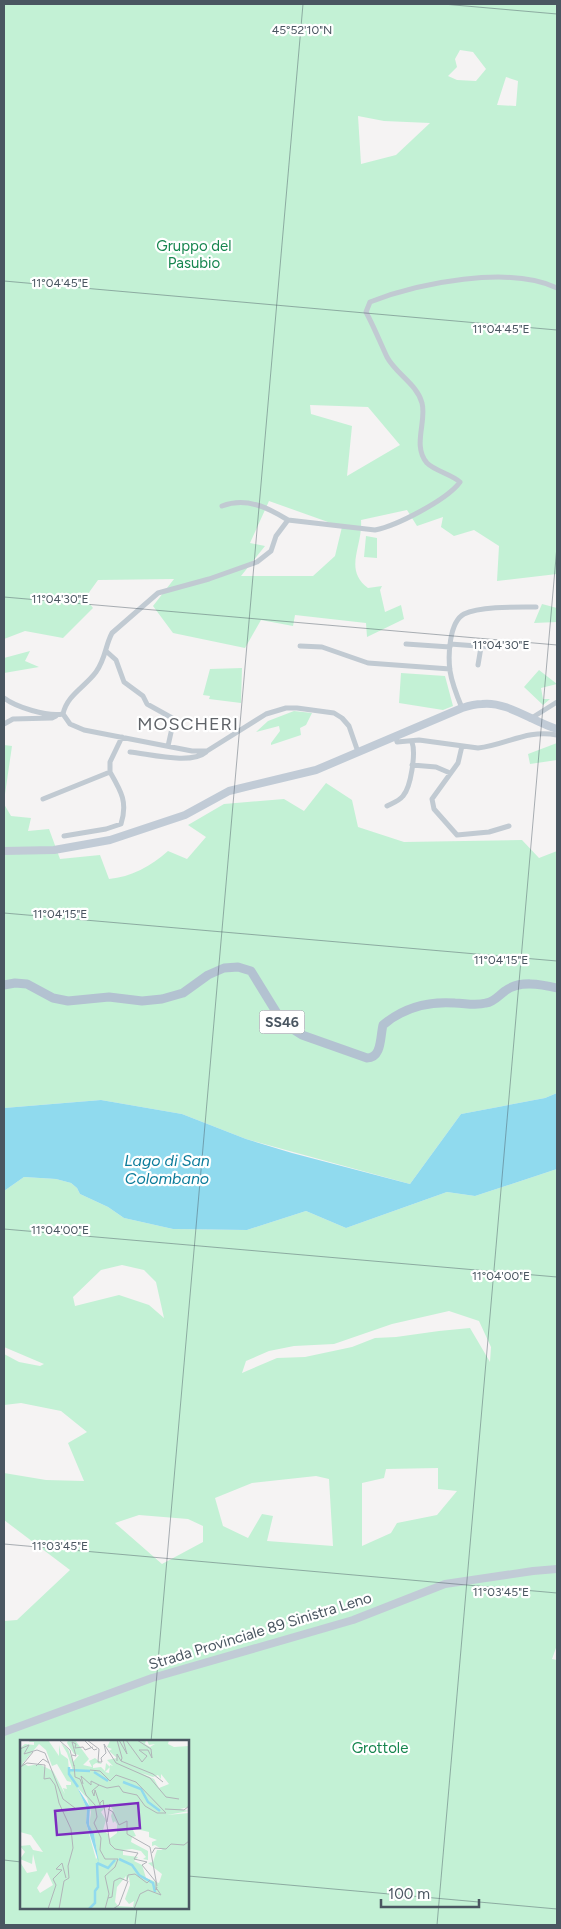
<svg xmlns="http://www.w3.org/2000/svg" width="561" height="1929" viewBox="0 0 561 1929" font-family="Figtree,sans-serif">
	<style>
		.green { fill: #c3f1d5; fill-rule: evenodd }
		.water { fill: #90daee }
		.lines { fill: none; stroke-linecap: round; stroke-linejoin: round }
		.street { stroke: #c1cad2; stroke-width: 5 }
		.secondary { stroke: #c1cbd6; stroke-width: 8 }
		.primary { stroke: #b3c2d1; stroke-width: 9 }
		.ticks { fill: none; stroke: #4a5661; stroke-width: 1; stroke-opacity: 0.45 }
		.labels { text-anchor: middle; dominant-baseline: central; stroke-width: 4.5; stroke-linejoin: round; paint-order: stroke }
		.shield { fill: #fff; stroke: #808990; stroke-width: 1 }
		.shield-label { font-size: 14px; font-weight: bold; fill: #4a5661 }
		.park-label { font-size: 15px; fill: #17864f; stroke: #fff }
		.street-label { font-size: 15px; fill: #4a5661; stroke: #fff }
		.water-label { font-size: 16px; font-style: italic; fill: #0c7c9b; stroke: #fff }
		.quarter-label { font-size: 18px; letter-spacing: 1px; fill: #5f6368; stroke: #fff }
		.inset-river { fill: none; stroke: #90daee; stroke-width: 2.5 }
		.inset-road { fill: none; stroke: #b1b4b9; stroke-width: 1 }
		.view { fill: #7b2cbf; fill-opacity: 0.15; stroke: #7b2cbf; stroke-width: 2.5 }
		.inset-edge { fill: none; stroke: #4a5661; stroke-width: 2.5 }
		.ticks-label { font-size: 12px; text-anchor: middle; fill: #4a5661; stroke: #fff; stroke-width: 4.5; stroke-linejoin: round; paint-order: stroke }
	</style>
	<rect width="100%" height="100%" fill="#f5f3f3"/>
	<path class="green" d="M4,4H557V574L497,581L499,546L474,530L454,536L441,527L443,517L417,526L407,510L361,520C363,547 343,569 368,588L382,586L380,590L385,612L401,605L404,619L367,637L366,623L295,615L293,626L261,620L245,648L173,633L153,606L174,579L98,580L85,598L93,608L63,638L25,631L4,639ZM460,50L473,52L486,69L476,81L457,80L448,76L457,67L455,59ZM506,77L518,81L516,106L497,105ZM358,116L384,121L430,123L396,155L361,164ZM310,405L368,407L400,445L347,476L352,426L311,414ZM269,501L342,527L335,556L313,576H241L265,546L250,543Z
		M366,536L377,538V558L364,557Z
		M542,604L557,608V622L534,623Z
		M30,651L25,661L39,667L4,673V658Z
		M242,668L241,703L209,699L210,696L203,695L210,669Z
		M539,670L557,684L541,688L543,699H550L543,705L524,687Z
		M401,673L445,676L453,706L443,710L399,703Z
		M294,711L312,713L306,725L300,728L301,735L271,745V743L280,731L279,726L256,732L268,721Z
		M557,743V760L530,764L528,754Z
		M4,745L12,746L4,801Z
		M326,783L352,800L358,827L404,842L522,840L539,858L557,851V1093L545,1098L461,1114L410,1184L246,1139L182,1114L101,1100L4,1108V804L11,816L31,818L28,831L49,829L60,859L100,855L109,879C131,877 151,866 168,851L187,859L206,837L188,825L224,804L284,799L304,811Z
		M557,1169V1645L552,1659L557,1660V1925H4V1621L17,1620L70,1570L4,1520V1473L46,1480L84,1481L68,1443L87,1432L61,1411L21,1403L4,1405V1354L19,1362L40,1366L44,1364L4,1347V1191L24,1177L56,1179L71,1183L77,1188L80,1194L108,1207L124,1218L173,1229L247,1230L306,1211L346,1228L447,1192L475,1196ZM122,1265L144,1270L156,1282L164,1318L149,1305L119,1295L75,1306L73,1297L101,1270ZM449,1311L479,1321L491,1347L490,1362L470,1328L439,1331L396,1337L375,1338L352,1347L305,1357L277,1358L242,1373L246,1361L269,1351L294,1346L334,1344L392,1324ZM438,1468V1489L457,1491L437,1515L397,1523L391,1533L362,1546V1483L384,1478L386,1469ZM316,1476L329,1479L333,1546L267,1541L273,1516L262,1514L248,1538L223,1526L215,1498L252,1483ZM139,1515L188,1519L203,1526V1542L162,1564L115,1523ZM21,1742H188V1908H21Z"/>
	<path class="water" d="M557,1093V1169L475,1196L447,1192L346,1228L306,1211L247,1230L173,1229L124,1218L108,1207L80,1194L77,1188L71,1183L56,1179L24,1177L4,1191V1108L101,1100L182,1114L246,1139L292,1153L410,1184L461,1114L545,1098Z"/>
	<g class="lines">
		<path class="street" d="M222,506C246,497 267,507 288,520
			M406,644L450,647
			M450,644L491,647
			M300,646L322,647L368,663L450,669
			M106,651L116,660L124,682L143,696L147,704L174,719L168,746
			M478,665L481,647
			M4,698C16,707 47,717 63,714
			M462,708C457,696 452,684 450,671C448,656 449,622 464,614C480,606 518,607 536,607
			M530,719L557,702
			M4,724L13,719L52,718L56,716
			M396,738L397,742L419,740L478,748C506,745 527,729 557,735
			M462,746L458,763L432,799L434,809L457,835L489,832L509,826
			M130,752C150,754 191,765 206,752
			M358,752L349,726L342,718L334,713L297,708H286L266,714L207,751H192L84,730L70,724L63,714C67,695 85,687 96,672C106,658 105,646 112,633L158,593L209,579L257,562L271,551L276,536L288,520L375,530C396,526 447,500 460,482C451,474 435,471 427,463C412,446 427,421 422,403C417,384 396,374 387,357C380,342 374,327 366,312L370,302C418,283 509,265 557,288
			M412,765L436,767L450,773
			M43,799L110,772V762L122,737
			M387,806C393,803 399,801 403,796C411,787 416,753 412,742
			M64,836L106,829L121,824C128,802 121,791 110,772"/>
		<path class="secondary" d="M4,851L54,850L110,840L185,815L229,791L316,770L462,708C468,706 475,704 482,704C507,701 533,722 557,729
			M4,1732L152,1678L353,1620L445,1584L533,1571L557,1569"/>
		<path class="primary" d="M4,985L15,983L27,984L53,998L68,1001L109,997L142,1001L162,999L183,993L208,975L224,968L238,967L251,971L283,1023L302,1035L367,1058C382,1058 380,1037 383,1025C404,1007 428,1001 455,1003C465,1003 475,1006 486,1003C494,1002 498,996 505,991C519,980 541,984 557,988"/>
	</g>
	<path class="ticks" d="M443,4L557,14M4,281L557,330M4,597L557,645M4,913L557,961M4,1229L557,1277M4,1544L557,1593M151,1742L303,4M4,1860L21,1862M188,1876L557,1909M135,1925L137,1908M437,1925L557,546"/>
	<g class="labels">
		<rect class="shield" x="259.5" y="1010.5" width="45" height="23" rx="4"/>
		<g class="shield-label">
			<text x="282" y="1022">SS46</text>
		</g>
		<g class="park-label">
			<text x="194" y="246">Gruppo del<tspan x="194" dy="17">Pasubio</tspan></text>
			<text x="380" y="1748">Grottole</text>
		</g>
		<g class="street-label">
			<text transform="translate(260 1631) rotate(-17)">Strada Provinciale 89 Sinistra Leno</text>
		</g>
		<g class="water-label">
			<text x="167" y="1160">Lago di San<tspan x="167" dy="18">Colombano</tspan></text>
		</g>
		<g class="quarter-label">
			<text x="188" y="724">MOSCHERI</text>
		</g>
	</g>
	<g transform="translate(20 1740)">
		<rect width="169" height="169" fill="#f5f3f3"/>
		<path d="M10,0H28L39,16V5L41,14L48,19L49,30L53,31L47,13L41,3L48,9L53,22L59,15L54,14L47,3L48,0H55L69,19L63,25L72,27L69,21L75,18L82,24L76,23L73,25V28L81,27L85,31L86,23L90,27L85,32L89,33L90,25L93,26L87,20L97,18L89,11L92,9L87,7L90,1L126,0L125,4L130,7L135,4L129,5L127,0H149L148,4L154,7L169,6V67L160,69L169,71L147,75L169,73V169H0V122L7,133L17,131L13,114L12,124L0,119L5,112L0,106L10,105L13,110L23,112L11,95L0,92V8L5,4L14,5V2H9ZM19,4L26,10L32,26L37,24L47,41L51,42V45H46L47,49L43,48L45,54L33,31L19,24L8,26L3,23ZM121,33L133,37L138,35L141,39V34L149,44L139,48L134,39ZM57,47L67,58L71,72L69,86L74,94L78,117L76,119L66,83L67,69ZM89,64L93,70L91,76L93,83L95,81L97,84V93L89,99V95L83,90L86,80L81,72ZM112,88L129,92V97L137,100L132,102V106L135,105L143,110H137L133,122L128,123L142,134L139,143L126,138L122,125L114,121L118,117L103,115V110L112,109L121,111L126,117L123,119L128,120V111L111,102L112,97L116,96ZM27,132L33,145L20,153L17,148ZM106,136V140L109,137L110,145L105,159L109,164L114,161L113,167L98,166L95,162L97,147Z" fill="#c3f1d5" fill-rule="evenodd"/>
		<path d="M57,47L70,67L69,85L74,94L79,123L66,83L67,69Z" fill="#90daee"/>
		<path class="inset-river" d="M49,27V34L58,47M49,30L70,31M74,32L88,41M103,42L121,49L128,62L140,71M99,119L112,125L119,135L133,143L135,152M77,123L88,128L95,120M69,169L75,163V151L78,147L77,123"/>
		<path class="inset-road" d="M39,0L50,10L54,26M64,0L74,10L77,9M67,0L79,9L78,22H82L81,18L86,13L84,4L96,23L130,38L146,57L159,59M99,0L107,14L103,0M106,0L122,22L127,16L119,10H128L132,18L131,9L117,0M0,9L9,5L4,14L17,10L25,13L43,59L55,68M52,15L56,16L52,2L56,4L55,8L63,7L65,10L73,7M97,21V14L101,21L102,18L97,0M101,21L133,34L143,42M54,25L55,37L60,39L66,55L75,65L77,77L74,83L81,98L80,110L85,119H98L95,127L85,136L89,154L85,169M2,26L7,23L25,25L24,39L30,38L35,45L39,63L51,89L53,108L48,126L49,138L44,141L39,169M16,26L23,19L29,23M0,28L13,12M70,30L80,31L90,41L96,35L116,42L146,73H137L125,66L117,55L103,52L99,46L87,48L79,45M63,44L61,36L71,45V41L79,45L72,51L74,56L75,50L80,65V63L83,60L90,104L95,109L118,113L114,119L127,122L122,125L136,142V150L137,147M88,69L93,72L99,85L107,81V94L130,107L137,146M145,69L164,70L169,66M87,82L90,64M132,113L135,108L146,109L151,104L164,105L169,101M108,135L115,134L127,143L130,140M88,158L92,157L94,141L100,138L107,141L108,135M28,169L36,145L33,139L42,130L36,129L42,123L46,138M93,169L99,165L108,141M114,169L120,154L128,150L141,155L137,149"/>
		<path class="view" d="M118,63L120,88L37,95L35,71Z"/>
		<rect width="169" height="169" class="inset-edge"/>
	</g>
	<g class="ticks-label">
		<text x="302" y="34">45°52'10"N</text>
		<text x="60" y="287">11°04'45"E</text>
		<text x="501" y="333">11°04'45"E</text>
		<text x="60" y="603">11°04'30"E</text>
		<text x="501" y="649">11°04'30"E</text>
		<text x="60" y="918">11°04'15"E</text>
		<text x="501" y="964">11°04'15"E</text>
		<text x="60" y="1234">11°04'00"E</text>
		<text x="501" y="1280">11°04'00"E</text>
		<text x="60" y="1550">11°03'45"E</text>
		<text x="501" y="1596">11°03'45"E</text>
	</g>
	<rect width="561" height="1929" fill="none" stroke="#4a5661" stroke-width="10"/>
	<path d="M381 1899v8h98v-8" fill="none" stroke="#4a5661" stroke-width="2.5"/>
	<text x="388" y="1899" font-size="15" fill="#4a5661" stroke="#ffffff" stroke-width="4" paint-order="stroke">100 m</text>
</svg>
